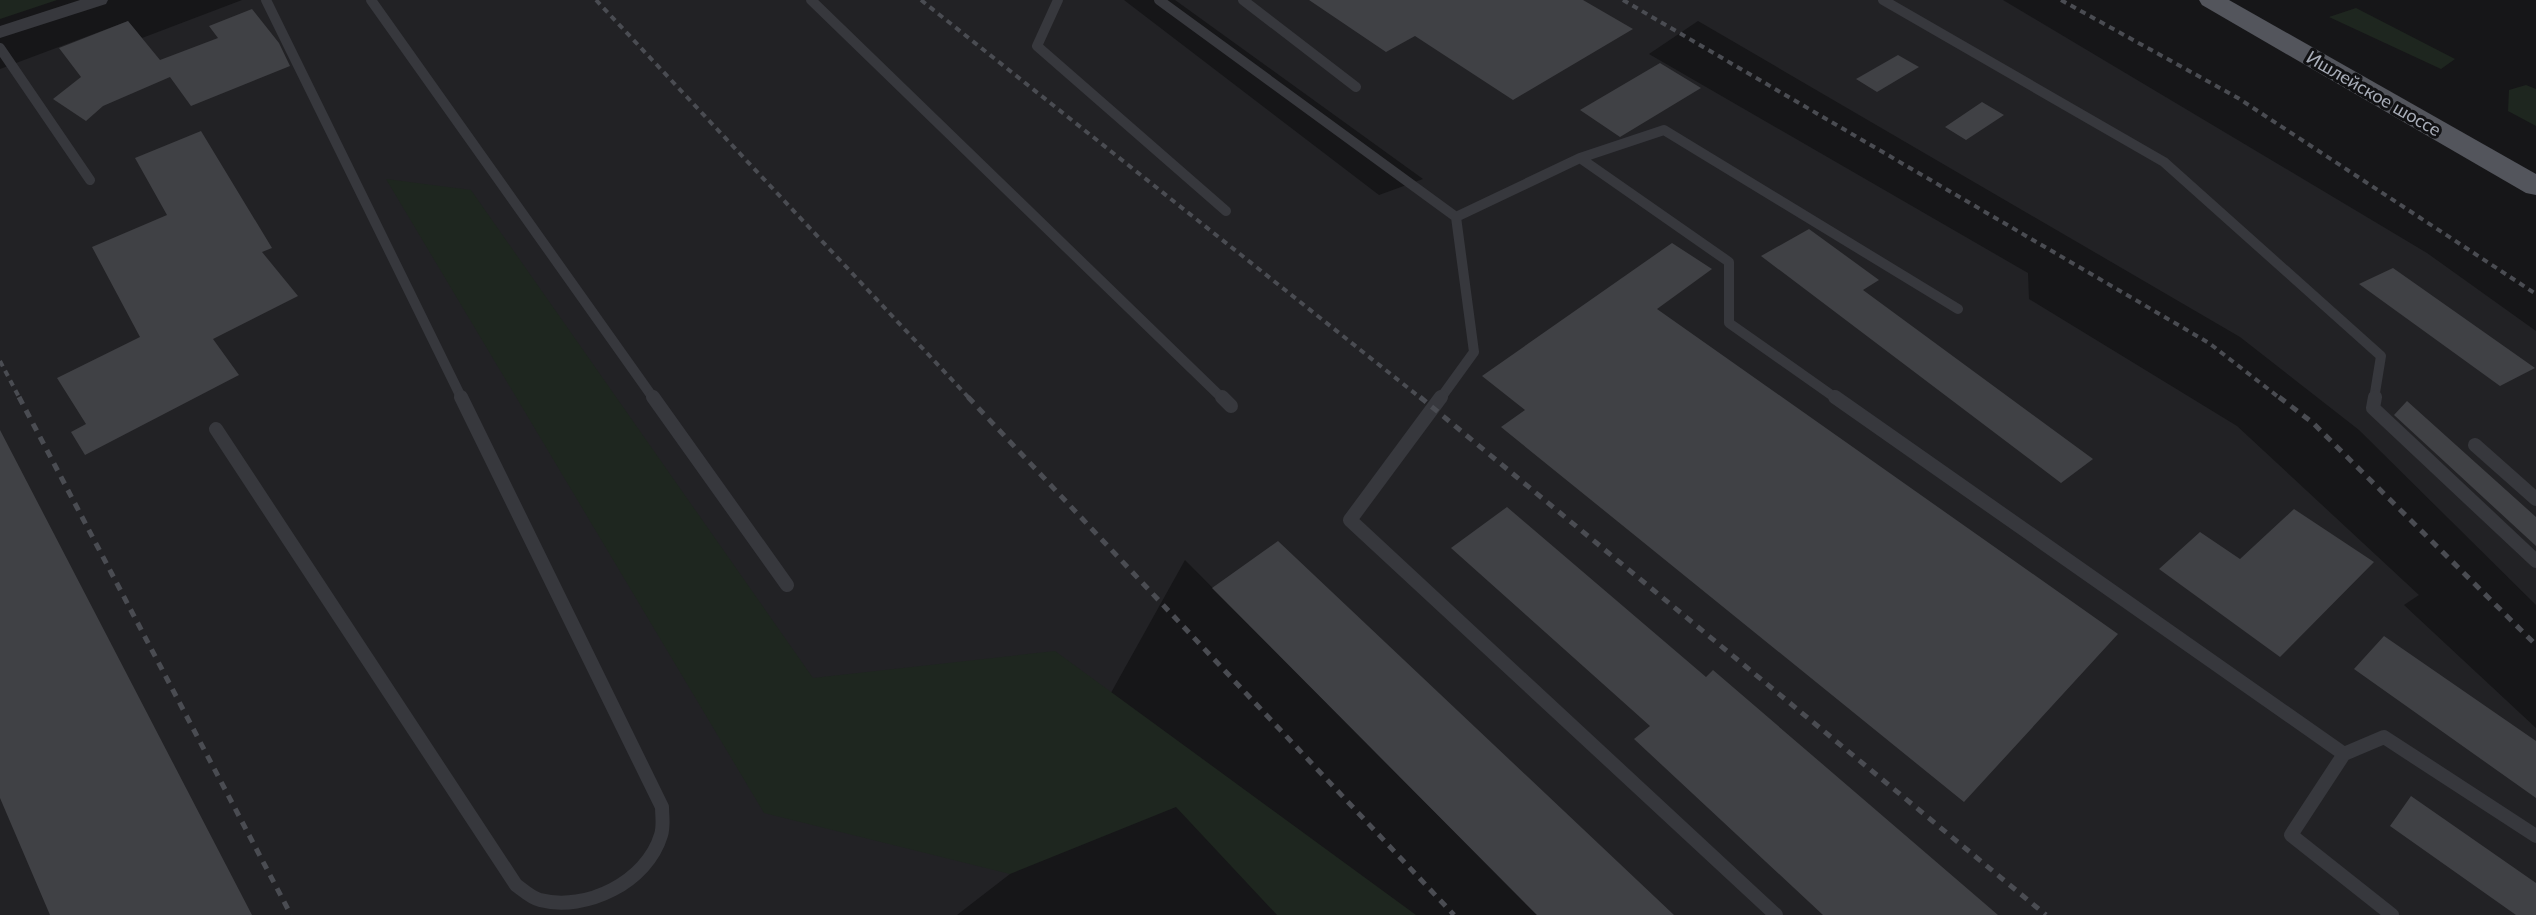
<svg xmlns="http://www.w3.org/2000/svg" width="2536" height="915" viewBox="0 0 2536 915" font-family="Lato,sans-serif">
	<style>
		.built { fill: #222225 }
		.green { fill: #1e261f }
		.building { fill: #404145 }
		.lines { fill: none; stroke-linecap: round; stroke-linejoin: round }
		.service-far1 { stroke: #37383d; stroke-width: 10 }
		.service { stroke: #37383d; stroke-width: 14 }
		.minor { fill: #37383d; fill-rule: evenodd }
		.primary { fill: #53555c; fill-rule: evenodd }
		.rail-far1 { stroke: #4a4c52; stroke-width: 4; stroke-dasharray: 6 5; stroke-linecap: butt }
		.rail { stroke: #4a4c52; stroke-width: 5; stroke-dasharray: 8 7; stroke-linecap: butt }
		.labels { text-anchor: middle; dominant-baseline: central; stroke-width: 6; stroke-linejoin: round; paint-order: stroke }
		.far-street-label { font-size: 18px; fill: #a8adb8; stroke: #111113 }
	</style>
	<rect width="100%" height="100%" fill="#161618"/>
	<path class="built" d="M242,0H1124L1379,195L1423,179L1175,0H2003L2427,253L2536,331V605L2359,430L2240,337L1698,21L1649,54L2028,273L2029,299L2237,426L2419,595L2404,605L2536,728V915H1537L1185,560L1010,874L957,915H0V69L128,21L142,38Z"/>
	<path class="green" d="M0,0H57L0,19Z
		M2356,8L2455,59L2441,69L2329,17Z
		M2526,85L2536,89V126L2508,111L2509,90Z
		M386,179L471,190L813,678L1055,651L1416,915H1277L1176,807L1010,874L764,813Z"/>
	<path class="building" d="M1309,0H1583L1633,29L1513,100L1415,36L1386,52Z
		M252,9L279,43L290,66L191,106L170,77L103,106L86,121L53,99L81,77L59,48L128,21L160,60L218,38L209,26Z
		M1898,55L1919,67L1877,92L1856,79Z
		M1660,63L1701,88L1620,137L1580,110Z
		M1982,102L2004,115L1966,140L1945,127Z
		M201,131L272,248L262,252L298,296L213,339L239,375L85,455L71,432L86,424L57,378L140,337L92,247L167,215L135,158Z
		M1809,229L1879,280L1863,290L2093,459L2061,483L1761,256Z
		M1672,243L1712,269L1657,309L2118,634L1964,802L1501,427L1525,410L1482,376Z
		M2393,268L2535,368L2500,386L2359,284Z
		M2407,401L2536,517V546L2394,415Z
		M0,430L252,915H50L0,798Z
		M1507,507L1706,677L1713,670L1998,915H1823L1634,739L1650,726L1451,548Z
		M2294,509L2374,562L2280,657L2159,569L2200,532L2240,559Z
		M1278,541L1674,915H1537L1212,588Z
		M2384,636L2536,741V798L2354,669Z
		M2411,796L2536,883V915H2516L2390,826Z"/>
	<g class="lines">
		<path class="service-far1" d="M266,0L462,399
			M371,0L654,399
			M811,0L1223,399
			M1058,0L1037,46L1226,211
			M1159,0L1456,217L1474,352L1440,399
			M1243,0L1356,87
			M1883,0L2164,162L2381,356L2374,399
			M0,48L90,180
			M1580,158L1664,130L1958,309
			M1456,217L1580,158L1729,262V323L1837,399"/>
		<path class="service" d="M653,397L787,585
			M1222,397L1231,406
			M1441,397L1350,520L1776,915
			M1835,397L2344,754L2291,835L2392,915
			M2375,397L2373,408L2536,561
			M216,429L516,885C523,890 531,898 540,900C586,912 647,882 661,835C664,826 662,816 662,807L461,397
			M2475,445L2536,499
			M2344,754L2384,737L2536,836"/>
		<path class="minor" d="M80,0H108L106,4L0,38V26Z"/>
		<path class="primary" d="M2199,0H2229L2536,174V195L2526,193L2202,5Z"/>
		<path class="rail-far1" d="M596,0L970,399
			M921,0L1422,399
			M1623,0L2209,343L2281,399
			M2061,0L2238,98L2536,294
			M0,361L20,399"/>
		<path class="rail" d="M19,397L291,915
			M968,397L1454,915
			M1420,397L2046,915
			M2279,397L2313,423L2536,645"/>
	</g>
	<g class="labels">
		<g class="far-street-label">
			<text transform="translate(2374 93) rotate(30)">Ишлейское шоссе</text>
		</g>
	</g>
</svg>
